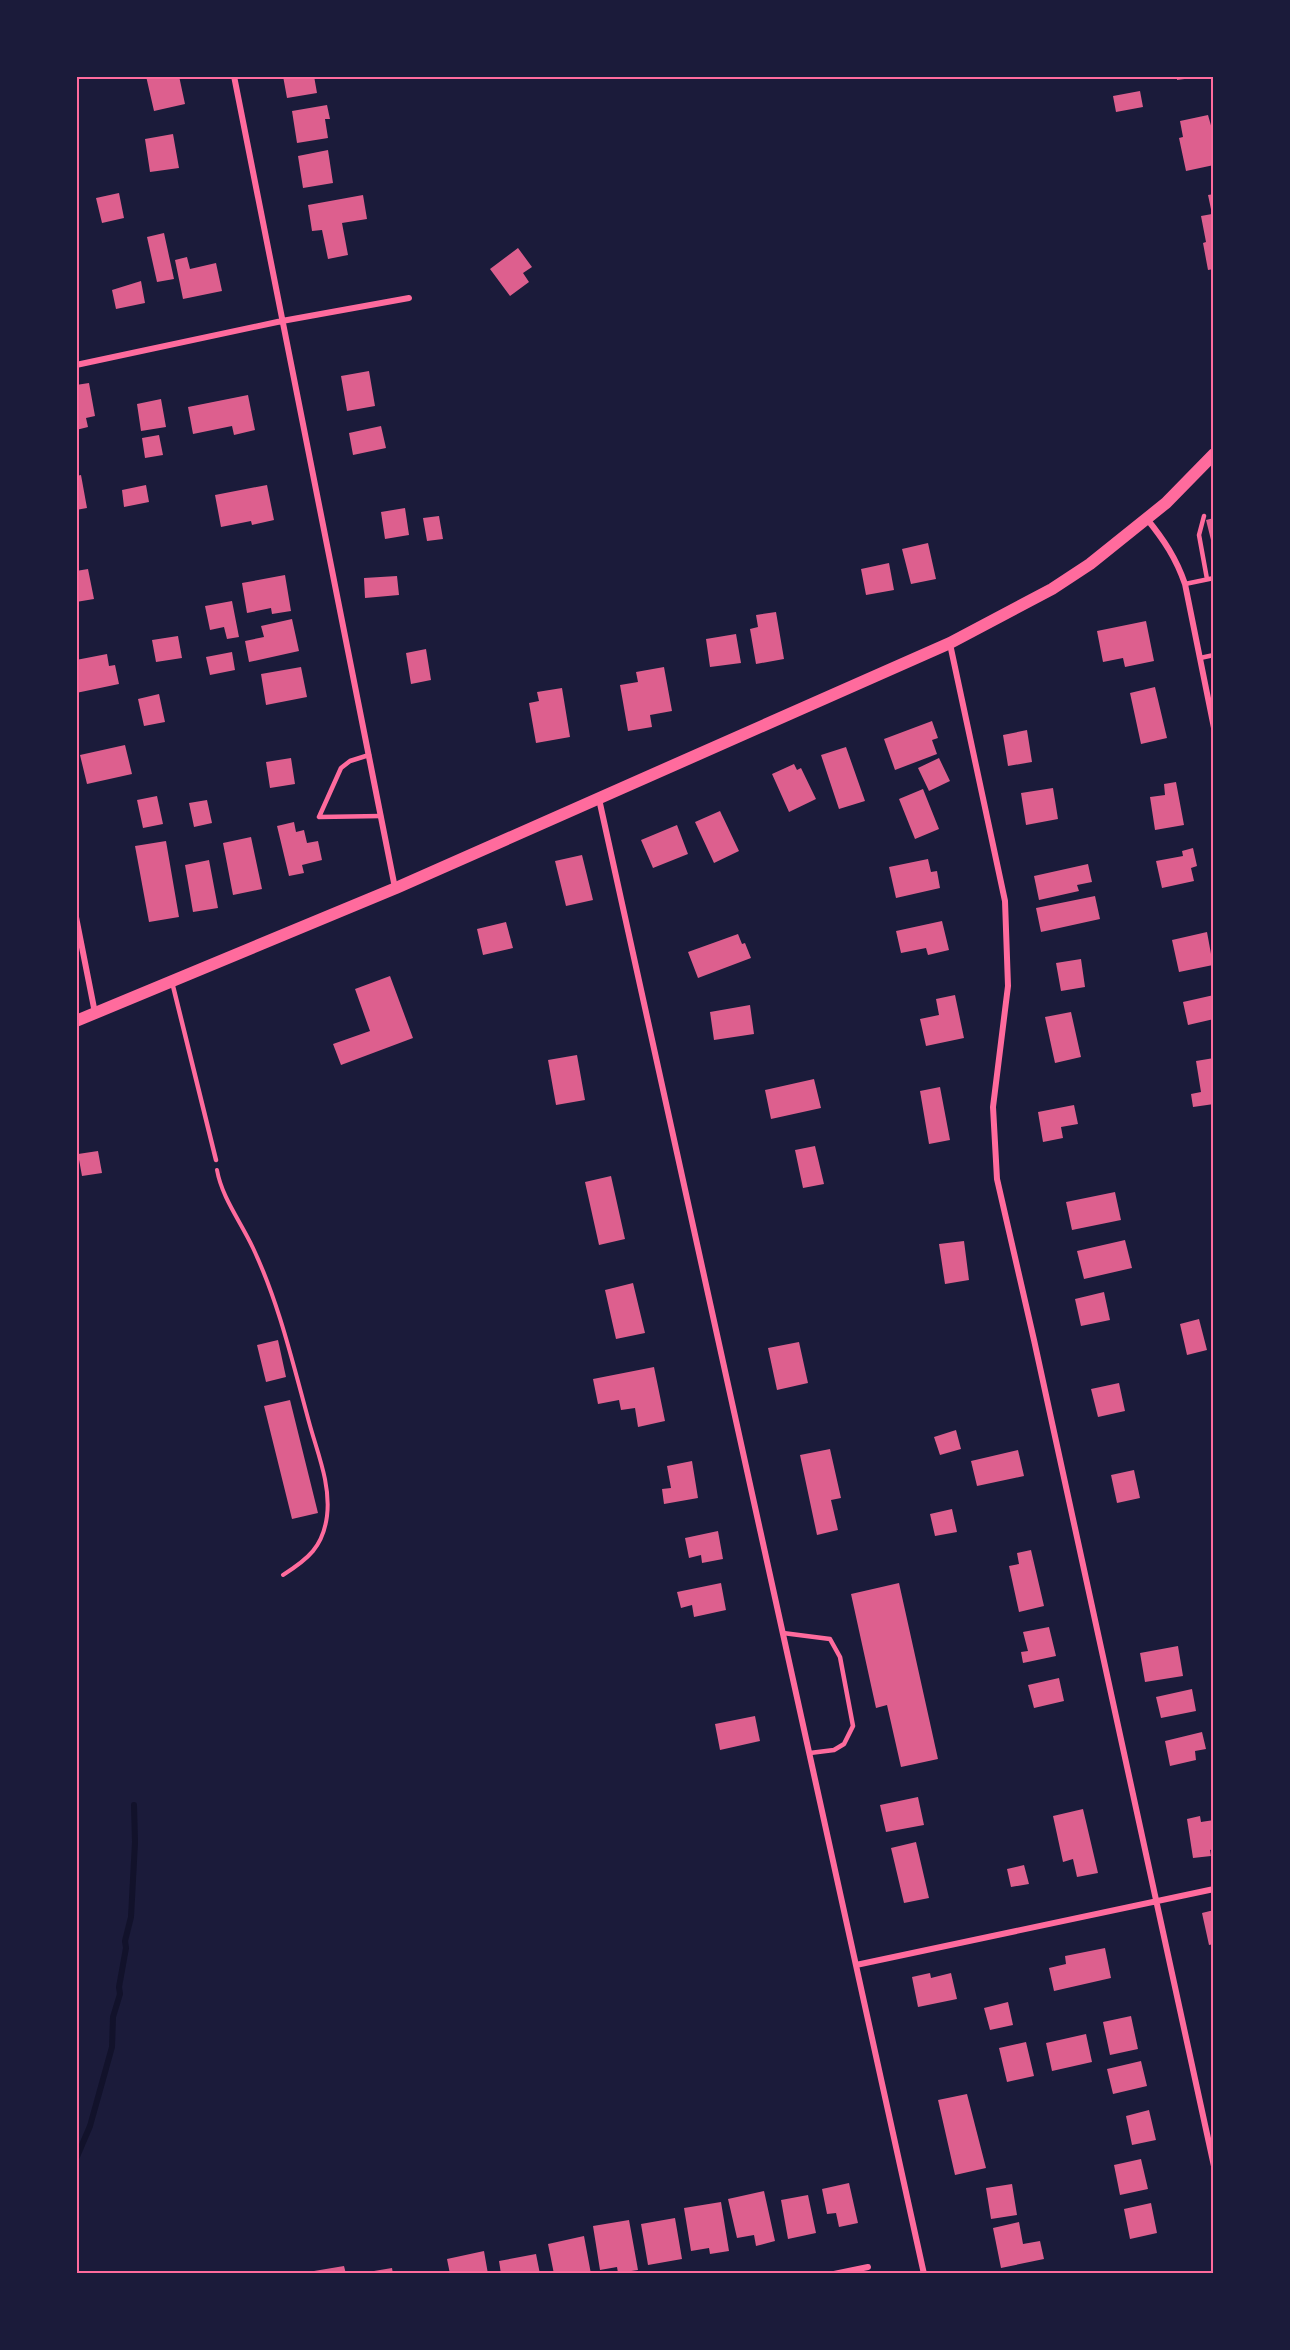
<svg xmlns="http://www.w3.org/2000/svg" width="1290" height="2350" viewBox="0 0 1290 2350" font-family="Lato,sans-serif">
	<style>
		.lines { fill: none; stroke-linecap: round; stroke-linejoin: round }
		.stream { stroke: #12122b; stroke-width: 6 }
		.building { fill: #dd5f8e }
		.path { stroke: #ff6b9d; stroke-width: 4 }
		.service { stroke: #ff6b9d; stroke-width: 4.5 }
		.minor { stroke: #ff6b9d; stroke-width: 6 }
		.secondary { stroke: #ff6b9d; stroke-width: 12 }
		.neatline { fill: none; stroke: #ff6b9d; stroke-width: 2 }
	</style>
	<rect width="100%" height="100%" fill="#1b1b3a"/>
	<g class="lines">
		<path class="stream" d="M76,2159L90,2126L112,2047L113,2017L120,1994L119,1987L126,1948L125,1941L131,1917L135,1842L134,1805"/>
	</g>
	<path class="building" d="M146,76H179L185,104L154,111Z
		M283,76H314L317,93L287,98Z
		M1177,76H1192V78L1177,80Z
		M1140,91L1143,107L1116,112L1113,96Z
		M327,105L330,119H325L328,138L297,143L292,111Z
		M1208,115L1214,136V165L1186,171L1179,138L1183,137L1180,121Z
		M173,134L179,168L150,172L145,139Z
		M328,150L333,183L303,188L298,156Z
		M119,193L124,218L102,223L96,198Z
		M1214,194V269L1208,270L1203,243L1206,242L1201,216L1212,214L1208,195Z
		M363,195L367,219L342,223L348,255L328,259L322,230L312,231L308,205Z
		M164,233L174,279L157,282L147,237Z
		M518,248L532,267L523,273L529,282L510,296L490,269Z
		M187,257L190,269L216,263L222,291L183,299L175,260Z
		M141,281L145,303L116,309L112,290Z
		M369,371L375,406L347,411L341,376Z
		M89,383L95,416L86,418L88,427L76,430V385Z
		M248,395L255,430L234,435L232,426L193,434L188,407Z
		M161,399L166,427L141,431L137,404Z
		M381,426L386,448L353,455L349,433Z
		M159,435L163,455L145,458L142,438Z
		M81,475L87,508L76,510V476Z
		M146,485L149,502L124,507L122,490Z
		M267,485L274,520L252,525L251,521L221,527L215,495Z
		M405,508L409,535L385,539L381,512Z
		M439,516L443,539L427,541L423,518Z
		M1214,518V548H1213L1206,520Z
		M928,543L936,579L911,584L902,549Z
		M889,563L894,590L866,595L861,569Z
		M88,569L94,599L76,602V571Z
		M285,575L291,611L272,614L271,608L247,613L242,583Z
		M397,576L399,595L365,598L364,578Z
		M232,601L239,637L227,639L224,627L210,630L205,606Z
		M776,612L784,659L756,664L750,629L758,627L756,615Z
		M292,619L299,651L249,662L245,641L264,637L261,626Z
		M1146,621L1154,661L1125,667L1123,658L1103,662L1097,631Z
		M736,634L741,663L710,667L706,639Z
		M178,636L182,658L156,662L152,640Z
		M426,649L431,680L411,684L406,653Z
		M232,652L235,670L210,675L206,657Z
		M107,654L109,666L115,665L119,684L76,693V660Z
		M301,667L307,697L266,705L261,674Z
		M664,667L672,711L650,715L652,727L628,731L620,685L638,682L636,672Z
		M1155,687L1167,738L1141,744L1130,693Z
		M562,688L570,737L536,743L529,703L539,701L537,692Z
		M159,694L165,722L144,726L138,699Z
		M932,721L938,738L932,740L937,754L895,770L884,739Z
		M1027,730L1032,762L1008,766L1003,735Z
		M125,745L132,774L87,784L80,755Z
		M846,747L865,801L839,809L821,755Z
		M291,758L295,784L270,788L266,762Z
		M939,758L950,781L929,791L918,768Z
		M794,764L797,770L801,768L816,799L789,812L772,774Z
		M1176,782L1184,825L1155,830L1150,797L1165,795L1164,784Z
		M1053,788L1058,819L1026,825L1021,793Z
		M923,789L939,829L915,839L899,799Z
		M157,796L163,824L143,828L137,800Z
		M207,800L212,823L194,827L189,803Z
		M720,811L739,851L714,863L695,822Z
		M294,822L296,832L304,830L307,843L318,841L322,860L302,865L304,873L289,876L277,826Z
		M677,825L688,854L653,868L641,840Z
		M251,837L262,889L233,895L223,843Z
		M166,841L179,917L149,922L135,846Z
		M1193,848L1197,866L1191,868L1194,881L1162,888L1156,861L1183,856L1182,851Z
		M582,855L593,900L566,906L555,861Z
		M928,859L931,872L937,871L940,888L896,898L889,867Z
		M209,860L218,908L193,912L185,865Z
		M1088,864L1092,882L1077,885L1079,891L1039,900L1034,876Z
		M1095,896L1100,919L1041,932L1036,908Z
		M942,921L949,950L928,955L926,948L901,953L896,931Z
		M506,922L513,948L483,955L477,929Z
		M1207,932L1213,965L1179,972L1172,940Z
		M738,934L742,944L745,943L751,958L698,978L688,952Z
		M1081,959L1085,987L1061,991L1056,963Z
		M390,976L413,1038L341,1065L333,1044L370,1031L355,989Z
		M955,995L964,1038L926,1046L920,1019L939,1015L936,999Z
		M1214,995V1019L1188,1025L1183,1002Z
		M750,1005L754,1034L714,1040L710,1012Z
		M1071,1012L1081,1057L1055,1063L1045,1017Z
		M577,1055L585,1100L556,1105L548,1060Z
		M1214,1058V1104L1193,1107L1191,1094L1201,1092L1196,1061Z
		M814,1079L821,1108L771,1119L765,1090Z
		M940,1087L950,1140L929,1144L920,1091Z
		M1074,1105L1078,1124L1061,1127L1063,1138L1043,1142L1038,1112Z
		M815,1146L824,1184L803,1188L795,1150Z
		M98,1151L102,1173L82,1176L78,1154Z
		M611,1176L625,1239L599,1245L585,1182Z
		M1115,1192L1121,1220L1072,1230L1066,1202Z
		M1125,1240L1132,1268L1084,1279L1077,1251Z
		M964,1241L969,1280L945,1284L939,1244Z
		M633,1283L645,1333L616,1339L605,1290Z
		M1104,1292L1110,1320L1081,1326L1075,1299Z
		M1199,1319L1207,1350L1187,1355L1180,1324Z
		M278,1340L286,1377L266,1382L257,1345Z
		M799,1342L808,1383L777,1390L768,1348Z
		M654,1367L665,1421L638,1427L635,1408L621,1410L619,1400L598,1404L593,1379Z
		M1119,1383L1125,1411L1098,1417L1091,1389Z
		M290,1400L318,1513L292,1519L264,1406Z
		M956,1430L961,1449L940,1455L934,1437Z
		M830,1449L841,1498L831,1500L838,1530L817,1535L800,1455Z
		M1018,1450L1024,1476L977,1486L971,1461Z
		M692,1461L698,1498L664,1504L662,1489L671,1488L667,1466Z
		M1134,1470L1140,1498L1117,1503L1111,1475Z
		M952,1509L957,1532L935,1536L930,1514Z
		M718,1531L723,1559L702,1563L701,1555L689,1558L685,1538Z
		M1031,1550L1044,1606L1019,1612L1009,1566L1019,1564L1017,1553Z
		M721,1583L726,1610L694,1617L692,1605L681,1608L677,1592Z
		M899,1583L938,1759L901,1767L887,1705L876,1708L851,1594Z
		M1049,1627L1056,1656L1023,1663L1021,1652L1028,1651L1023,1632Z
		M1178,1646L1183,1676L1145,1682L1140,1653Z
		M1059,1678L1064,1701L1034,1708L1028,1685Z
		M1192,1689L1196,1711L1161,1718L1156,1697Z
		M755,1716L760,1741L720,1750L715,1724Z
		M1202,1732L1206,1749L1195,1751L1196,1760L1170,1766L1165,1741Z
		M918,1797L924,1825L886,1832L880,1805Z
		M1083,1809L1098,1873L1077,1877L1073,1859L1063,1862L1053,1816Z
		M1200,1816L1201,1822L1214,1820V1849L1210,1850L1211,1856L1193,1858L1187,1819Z
		M916,1842L929,1898L904,1903L891,1848Z
		M1024,1865L1029,1884L1011,1887L1007,1869Z
		M1214,1910V1944L1209,1945L1202,1913Z
		M1105,1948L1111,1978L1054,1991L1049,1968L1066,1964L1065,1956Z
		M930,1973L931,1978L951,1973L957,1999L918,2007L912,1977Z
		M1008,2002L1013,2025L990,2030L984,2008Z
		M1131,2016L1138,2049L1110,2055L1103,2022Z
		M1086,2034L1092,2062L1052,2071L1046,2043Z
		M1026,2042L1034,2076L1007,2082L999,2048Z
		M1141,2061L1147,2086L1113,2094L1107,2069Z
		M967,2094L986,2168L955,2175L938,2100Z
		M1149,2110L1156,2140L1132,2145L1126,2116Z
		M1141,2159L1148,2189L1120,2195L1114,2165Z
		M849,2183L858,2223L839,2227L836,2213L827,2214L822,2189Z
		M1012,2184L1017,2215L991,2219L986,2188Z
		M764,2191L775,2241L756,2246L754,2235L737,2238L728,2199Z
		M808,2195L816,2233L788,2239L781,2200Z
		M721,2202L729,2251L710,2254L709,2248L691,2251L684,2208Z
		M1151,2203L1157,2233L1130,2239L1124,2209Z
		M675,2218L682,2259L648,2265L641,2224Z
		M629,2220L638,2270L618,2273L617,2267L600,2270L593,2226Z
		M1019,2222L1023,2244L1040,2241L1044,2259L1001,2268L993,2228Z
		M584,2236L591,2274H554L548,2244Z
		M484,2251L488,2274H450L447,2259Z
		M536,2254L540,2274H501L499,2261Z
		M344,2266L346,2274H308V2272Z
		M392,2268L393,2274H368V2272Z"/>
	<g class="lines">
		<path class="path" d="M217,1170C222,1198 241,1222 253,1248C279,1303 293,1364 309,1422C317,1452 331,1484 327,1516C323,1547 308,1559 283,1575"/>
		<path class="service" d="M1204,516L1199,535L1207,579
			M1185,584L1214,578
			M1200,658L1214,655
			M369,755L350,761L341,768L319,817L381,816
			M172,982L216,1160
			M783,1633L830,1639L840,1657L853,1726L844,1744L834,1750L810,1753"/>
		<path class="minor" d="M234,76L395,888
			M76,365L282,321L409,298
			M1147,519C1164,540 1176,558 1185,584L1214,728
			M950,644L1005,901L1008,986L993,1107L997,1179L1034,1340L1214,2166
			M599,799L924,2274
			M76,917L95,1013
			M856,1965L1214,1889
			M834,2274L868,2267"/>
		<path class="secondary" d="M76,1021L396,888L950,643L1052,589L1090,564L1166,503L1214,454"/>
	</g>
	<rect width="1290" height="2350" fill="none" stroke="#1b1b3a" stroke-width="156"/>
	<rect x="78" y="78" width="1134" height="2194" class="neatline"/>
</svg>
